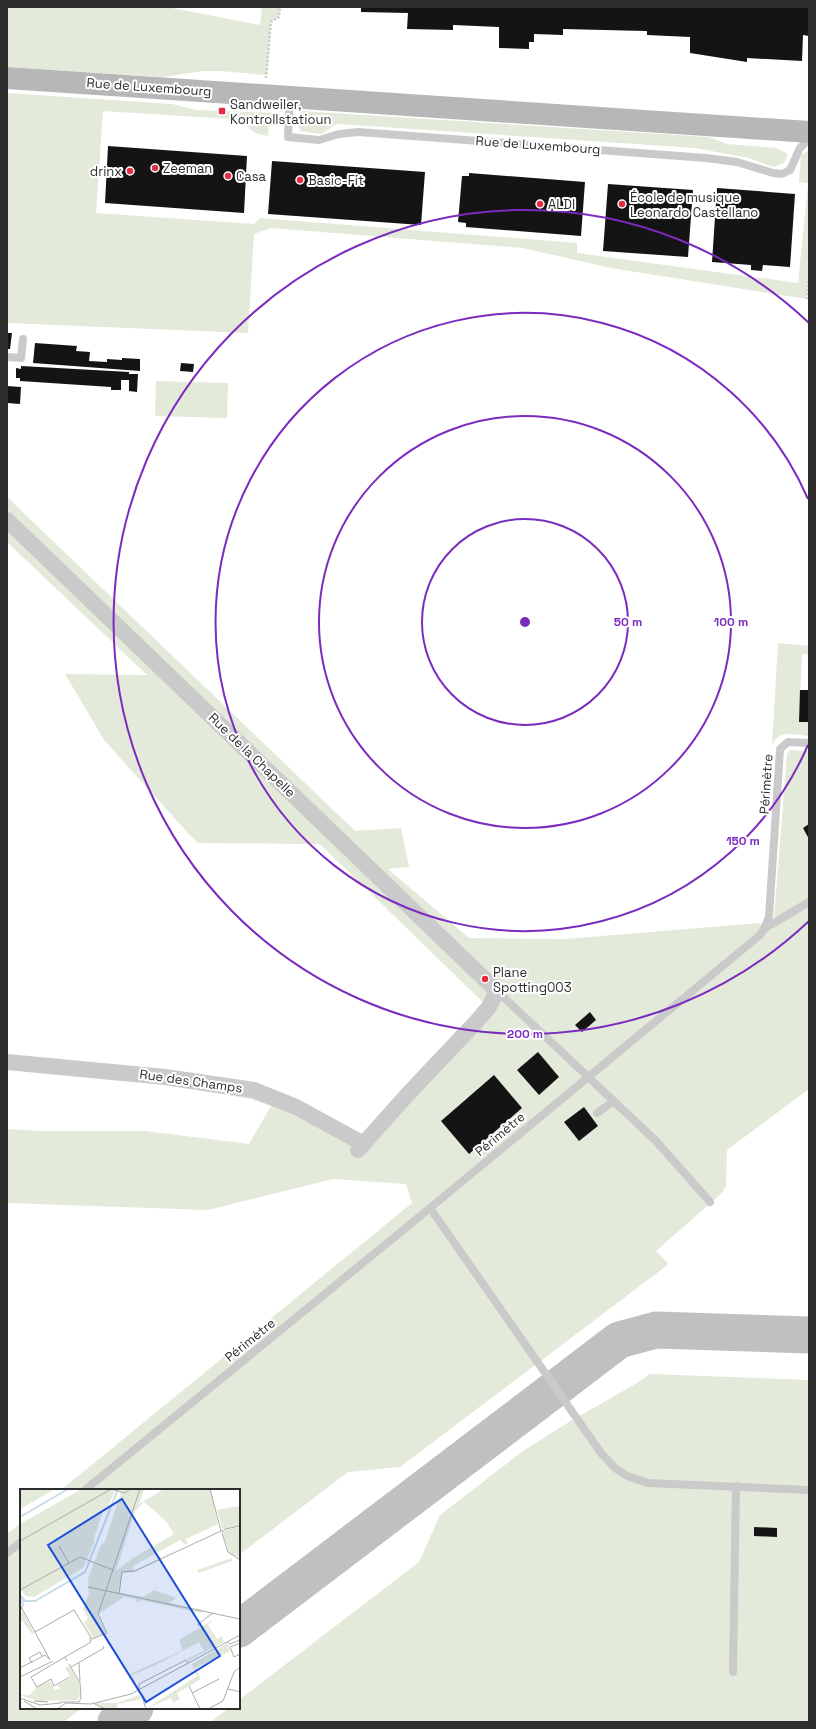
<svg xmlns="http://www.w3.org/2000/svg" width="816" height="1729" viewBox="0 0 816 1729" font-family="'Space Grotesk',sans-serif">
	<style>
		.green { fill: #e3eada }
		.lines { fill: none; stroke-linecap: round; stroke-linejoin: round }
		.taxiway { stroke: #c0c0c0; stroke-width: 37 }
		.building { fill: #141414 }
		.path { stroke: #cacaca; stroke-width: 2.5; stroke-dasharray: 2 2; stroke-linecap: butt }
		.lane { stroke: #cacaca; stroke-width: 8 }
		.street { stroke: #cacaca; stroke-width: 16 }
		.secondary { stroke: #b7b7b7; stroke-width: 22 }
		.ring { fill: none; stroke: #7b2cbf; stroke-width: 2 }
		.poi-dot { fill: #e42e43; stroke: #fff; stroke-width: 1.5 }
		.labels { text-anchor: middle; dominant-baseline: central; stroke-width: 4; stroke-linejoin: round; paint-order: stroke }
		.street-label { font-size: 13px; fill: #2d2d2d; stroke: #fff }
		.poi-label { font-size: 13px; fill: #2d2d2d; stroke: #fff; text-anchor: start }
		.inset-river { fill: none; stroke: #c6deeb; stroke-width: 2 }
		.inset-road { fill: none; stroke: #ababab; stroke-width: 1 }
		.view { fill: #1d4ed8; fill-opacity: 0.15; stroke: #1d4ed8; stroke-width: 2 }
		.inset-edge { fill: none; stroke: #2d2d2d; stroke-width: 2 }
		.centre { fill: #7b2cbf; stroke: #fff; stroke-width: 2 }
		.ring-label { font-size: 12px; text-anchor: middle; font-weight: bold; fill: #7b2cbf; stroke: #fff; stroke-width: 4; stroke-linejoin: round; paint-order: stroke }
	</style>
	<rect width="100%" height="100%" fill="#fff"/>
	<path class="green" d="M7,7H151L172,8L260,25L262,7H280L279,17L271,22L267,75L220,71H203L163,77L7,67Z
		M7,93L172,104L196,110L280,113L281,122L269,121L268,136L255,133L248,127V120L103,111L96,213L254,224L260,218L577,243V253L798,283L808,183L799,182L801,155L809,150V276L807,299L611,268L523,248L271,228L254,234L248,333L7,323Z
		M301,111L709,137L727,144L776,148L788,154L784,163L773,167L749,158L695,148L337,124L321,134L301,131L296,122Z
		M156,381L228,383L227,418L155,416Z
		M7,497L355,831L401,828L409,867L388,869L469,938L565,939L759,923L773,930L787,754L790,750L809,751V1089L727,1150L726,1186L722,1193L656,1251L668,1263L665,1267L400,1467L348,1472L239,1555V1490H61L412,1203L406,1184L333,1179L208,1210L7,1203V1129L40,1131H145L249,1144L271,1106L251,1099L164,1085L252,1094L363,1143L494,1013L320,844L198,843L187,832L104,740L65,674L147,675L7,542Z
		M778,643L809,646V654H802L799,722H809V736C793,735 780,729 772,745Z
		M650,1374L809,1380V1722H207L212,1721L229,1708H239V1700L419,1562L440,1515L523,1451L569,1422L637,1383Z
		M21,1523V1708H82L64,1722H7V1534Z"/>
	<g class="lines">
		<path class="taxiway" d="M239,1629L619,1340L656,1330L809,1335
			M116,1722L135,1708"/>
	</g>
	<path class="building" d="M361,7H809V36L803,35L802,61L747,58V62L690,53V37L647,35V31H645L563,29V35L534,34V42H529V49L499,48V27L453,25V30L407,29L408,13L361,12Z
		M108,146L247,156L244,213L105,203Z
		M272,161L425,172L421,225L268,214Z
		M469,173L585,182L581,236L466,227V223L458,222L462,176H469Z
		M608,184L693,190L688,257L603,251Z
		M717,188L795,194L790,267L763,265L762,271L751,270V265L712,262Z
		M7,333H12L10,349H7Z
		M35,343L77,346L76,351L90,352L89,361L107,362V359L122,360V358L140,359V371L33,363Z
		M181,363L194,364L193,372L180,371Z
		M21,366L129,372V374H138L137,392L129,391V380H121V390H111V387L20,381V378H16V368L21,369Z
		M7,386L21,387L20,404L7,403Z
		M800,690H809V722H799Z
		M809,824V839L803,828Z
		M590,1012L596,1020L582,1032L575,1025Z
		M538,1052L559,1077L539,1095L517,1070Z
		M494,1075L522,1108L469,1154L441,1121Z
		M584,1107L598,1126L579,1141L564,1122Z
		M754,1527L777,1528V1537L754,1536Z"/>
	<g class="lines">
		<path class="path" d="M266,78L271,22L279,17L280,7
			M807,299L809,276"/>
		<path class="lane" d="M290,97L288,137L319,140L339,134L358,132L706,158L737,162L773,173L782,174L790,170L800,148L809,139
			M7,357L21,358L23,339
			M764,929L809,902
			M497,991L656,1141L710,1202
			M597,1113L614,1101
			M430,1208L601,1453L615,1468L627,1476L648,1483L809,1490
			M85,1490L430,1208L760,935L764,929L769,917L780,749L788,742L809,743
			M7,1553L21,1542
			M733,1672L736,1486"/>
		<path class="street" d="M7,520L497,991L489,1007L477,1021L407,1095L358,1150
			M7,1062L165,1077L254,1090L296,1107L362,1143"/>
		<path class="secondary" d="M7,78L809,132"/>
	</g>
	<g class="ring">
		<circle cx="525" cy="622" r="103"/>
		<circle cx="525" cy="622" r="206"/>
		<path d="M808 745A309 309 0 1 1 808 499"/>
		<path d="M809 921A412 412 0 1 1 809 323"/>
	</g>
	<g class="poi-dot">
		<rect x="218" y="107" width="8" height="8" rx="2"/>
		<circle cx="155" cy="168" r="4"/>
		<circle cx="130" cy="171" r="4"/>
		<circle cx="228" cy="176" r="4"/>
		<circle cx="300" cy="180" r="4"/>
		<circle cx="540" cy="204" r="4"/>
		<circle cx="622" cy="204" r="4"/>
		<circle cx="485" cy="979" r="4"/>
	</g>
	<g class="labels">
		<g class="street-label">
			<text transform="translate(149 87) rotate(4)">Rue de Luxembourg</text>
			<text transform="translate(538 145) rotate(4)">Rue de Luxembourg</text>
			<text transform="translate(252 755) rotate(44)">Rue de la Chapelle</text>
			<text transform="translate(766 784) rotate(-86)">Périmètre</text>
			<text transform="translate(191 1081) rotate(8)">Rue des Champs</text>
			<text transform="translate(500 1134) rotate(-40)">Périmètre</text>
			<text transform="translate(250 1340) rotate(-39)">Périmètre</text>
		</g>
		<g class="poi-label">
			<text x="230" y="104">Sandweiler,<tspan x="230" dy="15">Kontrollstatioun</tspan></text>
			<text x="163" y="168">Zeeman</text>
			<text x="122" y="171" text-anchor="end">drinx</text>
			<text x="236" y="176">Casa</text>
			<text x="308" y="180">Basic-Fit</text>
			<text x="630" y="197">École de musique<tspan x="630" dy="15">Leonardo Castellano</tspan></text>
			<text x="548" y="204">ALDI</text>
			<text x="493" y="972">Plane<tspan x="493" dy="15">Spotting003</tspan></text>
		</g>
	</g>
	<g transform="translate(20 1489)">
		<rect width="220" height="220" fill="#fff"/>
		<path d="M0,0H35L0,20ZM62,0H95L88,19L83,23L74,49V54L63,79L14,108L6,107L0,100V35ZM102,0H124L119,15L144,0H190L198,35L166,50L168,55L139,70L115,82L102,84L98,103L123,108L134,101L156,109L149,114L183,121L181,124L121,111L117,114L115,110L104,108L77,126L86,143L74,150L64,134L68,129L63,120L69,104L68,89L81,56L85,53ZM124,13L146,32L154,45L113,69L96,82L115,22ZM160,51L166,56L113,82V77ZM192,0L197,21L220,17V37L202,40ZM220,38V69L210,65L203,46L205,41ZM212,69V72L179,84L177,81ZM3,123L14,144L12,145L2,132L0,133V125ZM193,131L188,136L197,150L202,147L204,153L168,172V169L184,162L179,153L134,177L112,186L117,199L110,185L163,161L159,151ZM208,154L210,162L175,179L181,190L157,204L160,210L153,214L151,209L126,220L177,187L172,175ZM49,177L59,194L60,207L57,211L19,212L0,206H10L16,199L11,191L16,198L30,192L35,201L40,199L38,196L51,189L45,179ZM119,206L122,210L97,215V220L82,219L75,214H97Z" fill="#e3eada" fill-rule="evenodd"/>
		<path class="inset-river" d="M0,28L48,0M0,106L5,112H15L65,83L98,0M0,121L3,116L2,109"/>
		<path class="inset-road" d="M190,0L201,42M220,37L205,40L202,44L208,63L220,71M0,52L86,3L91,0L105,4L110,0M39,57L49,74M102,83L115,82L203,41M68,98L220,130M0,101L60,68L93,81M99,105L102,83M0,116L15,143L54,121L72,150L87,144L78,125L120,0M179,137L178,135L193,124M208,153L210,155L220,151M220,154L210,158L214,168L220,165M45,168L11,188L17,198L31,190L34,197L50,188M47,172L45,168L71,153L70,149M12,174L9,169L20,163L22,167M59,174L60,192M51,178L84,159L83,157M0,179L25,166L30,171L15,143M0,188L33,172M169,197L180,220M208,200L220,203M119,201V195L166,171L168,174M121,204L126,220M172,204L199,190M0,209L20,216L41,214M4,212L17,220M14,212L28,213M40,213H59L61,209L60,194L49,175M73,214L85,220M37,220L46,214L71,215L111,205L220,146M188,220L203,212L214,183L220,178"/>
		<path class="view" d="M102,10L200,167L126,213L28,56Z"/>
		<rect width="220" height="220" class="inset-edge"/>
	</g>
	<circle cx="525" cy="622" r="6" class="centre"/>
	<g class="ring-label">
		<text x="628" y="626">50 m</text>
		<text x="731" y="626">100 m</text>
		<text x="743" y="845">150 m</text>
		<text x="525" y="1038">200 m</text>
	</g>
	<rect width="816" height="1729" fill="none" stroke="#2d2d2d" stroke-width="16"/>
</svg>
